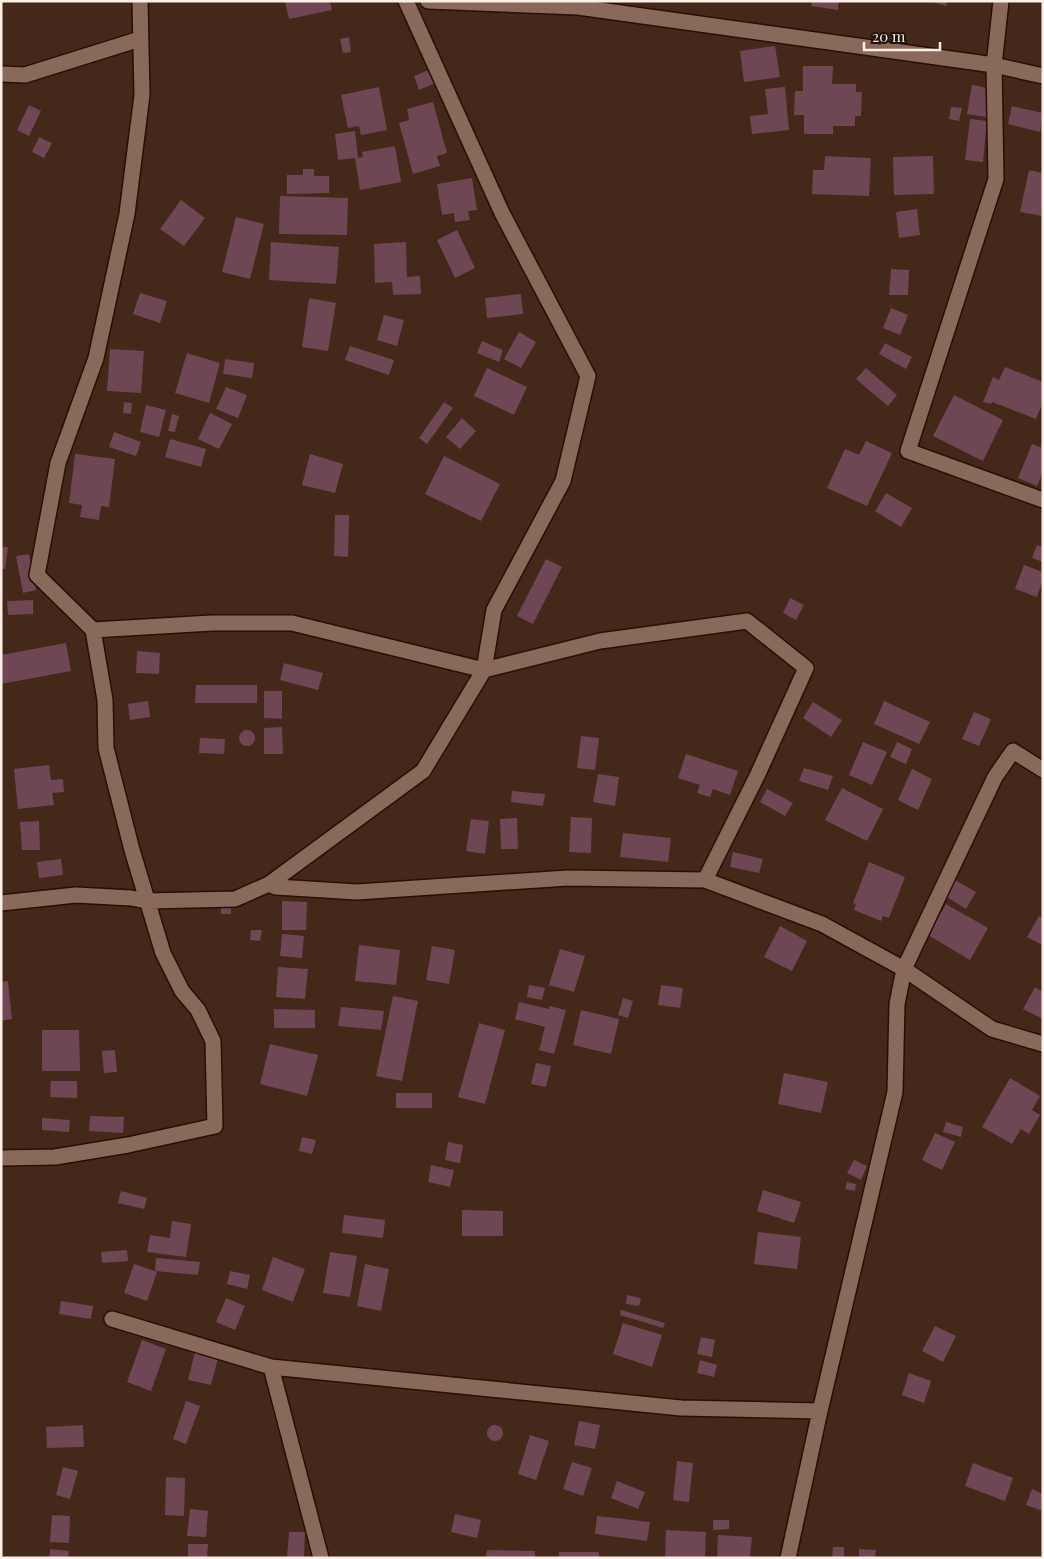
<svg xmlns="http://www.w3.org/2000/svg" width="1044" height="1559" viewBox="0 0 1044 1559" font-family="'Playfair Display',serif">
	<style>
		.building { fill: #6e4654 }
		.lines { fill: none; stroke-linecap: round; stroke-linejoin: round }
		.street-casing { stroke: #290f04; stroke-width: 18 }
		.street { stroke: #89695a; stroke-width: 15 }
	</style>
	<rect width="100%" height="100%" fill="#44281a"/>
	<path class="building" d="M285,1H330L332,10L289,19Z
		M812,1H839L838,10L811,6Z
		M929,1H947L946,6Z
		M349,37L351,52L343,53L340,39Z
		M775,46L780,77L744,82L740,51Z
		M803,66H833L832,84H856V92H862L861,116H855V126H833V134H804V115H794L795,91H803Z
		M429,70L435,83L419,90L414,76Z
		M972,85L992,89L987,117L967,114Z
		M379,87L387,130L361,135L359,126L348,128L341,95Z
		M785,87L789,130L752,134L750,116L768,114L765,89Z
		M433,102L447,153L437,156L440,166L413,174L399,123L409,120L407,109Z
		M29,105L41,111L29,136L17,130Z
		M1012,106L1043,113L1040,132L1008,124Z
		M951,107L962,108L959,121L949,119Z
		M970,119L987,121L983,162L965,160Z
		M355,131L358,158L363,157L362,152L395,146L401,182L360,190L355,158L338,160L335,134Z
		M39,137L52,143L44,158L32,152Z
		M825,156L871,158L869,196L812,194L813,170H824Z
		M933,156L934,194L894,195L893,157Z
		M303,169H314V176H329V193L287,194V175H303Z
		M1029,170L1043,173V216L1020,212Z
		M472,178L477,210L468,211L470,220L455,222L454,213L442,215L437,184Z
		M280,196L348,198L347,235L279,234Z
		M181,200L205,218L184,246L160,229Z
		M917,209L920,235L899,238L896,212Z
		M236,217L264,224L250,279L222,272Z
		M457,230L475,268L455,278L437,240Z
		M271,242L339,247L336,284L269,280Z
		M406,242L407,277L420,276L421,294L393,295L392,282L375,283L374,244Z
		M891,269L909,270L908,295H889Z
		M140,293L167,301L160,323L133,314Z
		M521,294L523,314L487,318L485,298Z
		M309,298L336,303L328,351L302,347Z
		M891,308L908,315L900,335L883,328Z
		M384,315L404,320L397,346L377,340Z
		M519,332L536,342L521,368L504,359Z
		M482,341L503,350L499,362L477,353Z
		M885,343L912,357L906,369L879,354Z
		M350,346L394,360L389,375L345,360Z
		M110,349L144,351L141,393L107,391Z
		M187,353L220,363L209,403L175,393Z
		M225,359L254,363L252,378L223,374Z
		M1005,367L1043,382V402L1036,419L992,402L991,404L983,402L993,377L999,380Z
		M487,368L527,387L514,415L474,396Z
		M866,368L897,395L888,406L856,379Z
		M226,387L247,395L238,418L216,409Z
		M954,395L1003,420L983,461L933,436Z
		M124,402L132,403L131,414L123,413Z
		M444,402L453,408L427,444L419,438Z
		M146,405L166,410L159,437L140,432Z
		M210,413L232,424L219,449L198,439Z
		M172,414L179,416L175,432L168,431Z
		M462,418L476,431L460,449L446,437Z
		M114,432L141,442L136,456L109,447Z
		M170,439L206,449L201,467L165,457Z
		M866,441L892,453L867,506L827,488L845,449L859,455Z
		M1032,444L1043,448V472L1037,486L1018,478Z
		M75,454L115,459L109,507L101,506L99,520L80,517L82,505L69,503Z
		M310,454L343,464L335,493L302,485Z
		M444,456L500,484L481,521L425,494Z
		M886,493L912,508L901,527L875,511Z
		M335,515H349L348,557L334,556Z
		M1037,545L1043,547V562L1032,558Z
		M1,547H8L5,569H1Z
		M29,554L36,590L23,593L16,556Z
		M546,559L562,567L533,624L517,616Z
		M1024,565L1043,572V579L1037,597L1015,589Z
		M790,598L804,605L796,620L783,613Z
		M33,600V614L8,615L7,601Z
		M66,643L71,671L1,684V655Z
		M137,651L160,653L159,674L136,673Z
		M284,663L323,673L318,690L280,680Z
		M196,685H257V703H195Z
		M264,691H282V719L264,718Z
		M148,701L150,717L130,720L128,704Z
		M884,701L930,722L919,744L874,724Z
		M813,702L842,720L831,737L803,718Z
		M974,712L991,719L979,746L962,739Z
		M282,727L283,754H264V728Z
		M239 738a8 8 0 1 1 16 0a8 8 0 1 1-16 0Z
		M581,736L599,738L595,770L577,768Z
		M200,738L225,739L224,754L199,753Z
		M863,742L887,752L872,785L849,775Z
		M897,742L912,749L906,764L890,757Z
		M686,754L738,771L730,795L713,789L710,797L697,793L700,785L678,778Z
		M49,765L51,780L63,779L64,792L52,793L54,805L18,809L14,769Z
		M804,768L833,776L828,790L799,781Z
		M912,769L932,779L918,810L898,800Z
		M598,774L619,777L615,806L593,802Z
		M842,788L883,809L867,841L825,820Z
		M767,789L793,803L785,816L760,802Z
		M512,791L545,794L543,806L511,802Z
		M571,817L592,818L591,853L569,852Z
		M517,818L518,849H501L500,819Z
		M471,819L489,821L485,854L466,851Z
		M39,821L40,850H22L20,822Z
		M623,833L671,838L668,862L620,857Z
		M733,852L763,859L759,873L730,867Z
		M61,859L63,875L39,878L37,862Z
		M869,862L905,877L889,918L883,916L881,921L854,910L856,904L853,903Z
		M955,880L976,892L966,909L945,896Z
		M282,901L307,902L306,930H282Z
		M946,904L988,928L970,960L928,935Z
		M221,906H231V914H221Z
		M1039,916L1043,918V945L1027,937Z
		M780,926L807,941L792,971L764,957Z
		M251,930H262L260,941L250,940Z
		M282,934L304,936L302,958L280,956Z
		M359,945L400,950L396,985L355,981Z
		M432,946L455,950L449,984L426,980Z
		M560,949L585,956L574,992L549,985Z
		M278,967L308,969L305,999L276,997Z
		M8,981L12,1019L1,1021V982Z
		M529,985L545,988L542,1000L527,997Z
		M661,985L683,988L680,1008L658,1005Z
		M1035,987L1043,992V1019L1023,1009Z
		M393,996L418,1001L402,1081L376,1076Z
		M623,998L633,1001L628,1018L618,1015Z
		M519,1002L549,1009V1006L566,1010L554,1054L539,1050L545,1027L515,1019Z
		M341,1007L384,1011L381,1030L338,1026Z
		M274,1009L315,1010V1028H274Z
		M581,1010L619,1019L611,1054L573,1045Z
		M479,1023L505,1030L485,1104L458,1097Z
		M42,1030H79L80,1071H42Z
		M270,1044L318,1055L307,1096L260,1084Z
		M115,1050L117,1072L104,1073L102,1051Z
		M536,1063L551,1066L546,1087L531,1084Z
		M784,1073L828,1082L821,1113L778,1104Z
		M1010,1078L1040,1096L1032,1110L1040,1115L1029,1134L1021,1129L1012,1144L982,1127Z
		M51,1081H77V1098L50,1097Z
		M396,1093H432V1108H396Z
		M90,1116L124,1117L123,1133L89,1131Z
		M42,1118L70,1120L69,1132L42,1130Z
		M946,1122L963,1127L961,1137L943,1132Z
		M935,1133L955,1142L942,1170L922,1160Z
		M302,1137L316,1140L312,1154L299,1151Z
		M448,1142L463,1145L460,1163L445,1160Z
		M854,1160L867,1166L861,1180L847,1173Z
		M431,1165L454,1170L450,1187L428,1182Z
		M847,1182L856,1184L855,1191L845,1189Z
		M763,1190L801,1202L794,1223L757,1211Z
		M121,1191L147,1198L144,1209L118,1203Z
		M462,1210L503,1211V1236H462Z
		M344,1215L385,1220L383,1238L342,1233Z
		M172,1221L191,1224L186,1257L147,1252L150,1235L170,1238Z
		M758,1232L801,1237L797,1269L754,1264Z
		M127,1250L128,1261L102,1263L101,1252Z
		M330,1252L357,1256L350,1297L323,1293Z
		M273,1257L305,1269L293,1302L262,1290Z
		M156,1258L200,1262L198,1275L155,1271Z
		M134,1264L157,1272L147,1301L124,1293Z
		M365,1264L389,1269L381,1311L357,1306Z
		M230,1271L250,1275L247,1289L227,1284Z
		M627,1295L641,1298L639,1306L626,1304Z
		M226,1298L245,1306L235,1330L216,1322Z
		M61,1301L93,1306L91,1319L59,1314Z
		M621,1310L665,1323L663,1328L620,1315Z
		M623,1323L662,1335L652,1367L613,1354Z
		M935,1326L956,1336L943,1362L922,1351Z
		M701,1337L715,1340L712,1357L697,1354Z
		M142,1340L166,1349L151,1391L127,1382Z
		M195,1352L218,1358L211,1385L188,1380Z
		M700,1360L717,1365L714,1377L697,1373Z
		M909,1373L931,1381L924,1403L902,1395Z
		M186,1401L200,1406L186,1444L173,1439Z
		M579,1421L600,1425L595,1449L574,1445Z
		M83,1425L84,1447L47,1448L46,1427Z
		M487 1433a8 8 0 1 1 16 0a8 8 0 1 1-16 0Z
		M530,1435L549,1441L536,1480L518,1474Z
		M677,1461L693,1463L689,1502L673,1500Z
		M572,1462L592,1468L583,1496L563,1489Z
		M973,1463L1013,1478L1005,1501L965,1486Z
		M63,1467L78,1471L70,1499L56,1495Z
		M166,1477L185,1478L184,1516L165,1515Z
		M617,1481L645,1492L638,1509L611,1498Z
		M1032,1489L1043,1494V1511L1026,1505Z
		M190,1509L208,1511L206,1537L187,1536Z
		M455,1514L481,1520L477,1538L451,1532Z
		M52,1515L70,1516L69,1543L50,1542Z
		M597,1516L650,1522L647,1541L595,1534Z
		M713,1520H729V1529L713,1530Z
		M666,1530L706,1532L705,1558H665Z
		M289,1532H305L304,1558H287Z
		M718,1535L752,1537L750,1558H717Z
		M188,1544H208L207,1558H188Z
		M833,1547H844V1558H832Z
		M50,1549L69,1551L68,1558H49Z
		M859,1549L876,1550L875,1558H859Z
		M487,1550L535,1551V1558H486Z
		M559,1552H599V1558H559Z"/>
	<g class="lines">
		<defs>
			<path id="street" d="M428,1L578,7L994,65L1043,76
				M1001,1L994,65L996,179L908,451L1043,500
				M1,74L25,75L140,39
				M93,630L212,623H292L484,670L600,641L747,621L806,668L757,776L705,880
				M269,884L276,887L357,892L568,878L705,880L822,924L904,969L992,1029L1043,1044
				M1,903L76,895L131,898L147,901L235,899L269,884L423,771L484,670L494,610L563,481L588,376L502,213L406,1
				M1,1158L55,1157L128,1145L215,1126L213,1041L198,1010L182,991L163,953L132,850L106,748L105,700L93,630L37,575L58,463L96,358L127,214L142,95L140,1
				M112,1319L271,1367L681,1408L820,1411
				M271,1367L321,1558
				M788,1558L820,1411L895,1092L897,1004L904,969L995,777L1013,751L1043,770"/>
		</defs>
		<use href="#street" class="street-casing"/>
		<use href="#street" class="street"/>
	</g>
	<rect width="1044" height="1559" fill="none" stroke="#fdeee7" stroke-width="5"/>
	<path d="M864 42v8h76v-8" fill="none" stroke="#fdeee7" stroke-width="2.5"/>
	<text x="872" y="42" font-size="15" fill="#fdeee7" stroke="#21140e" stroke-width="4" paint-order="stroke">20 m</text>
</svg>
